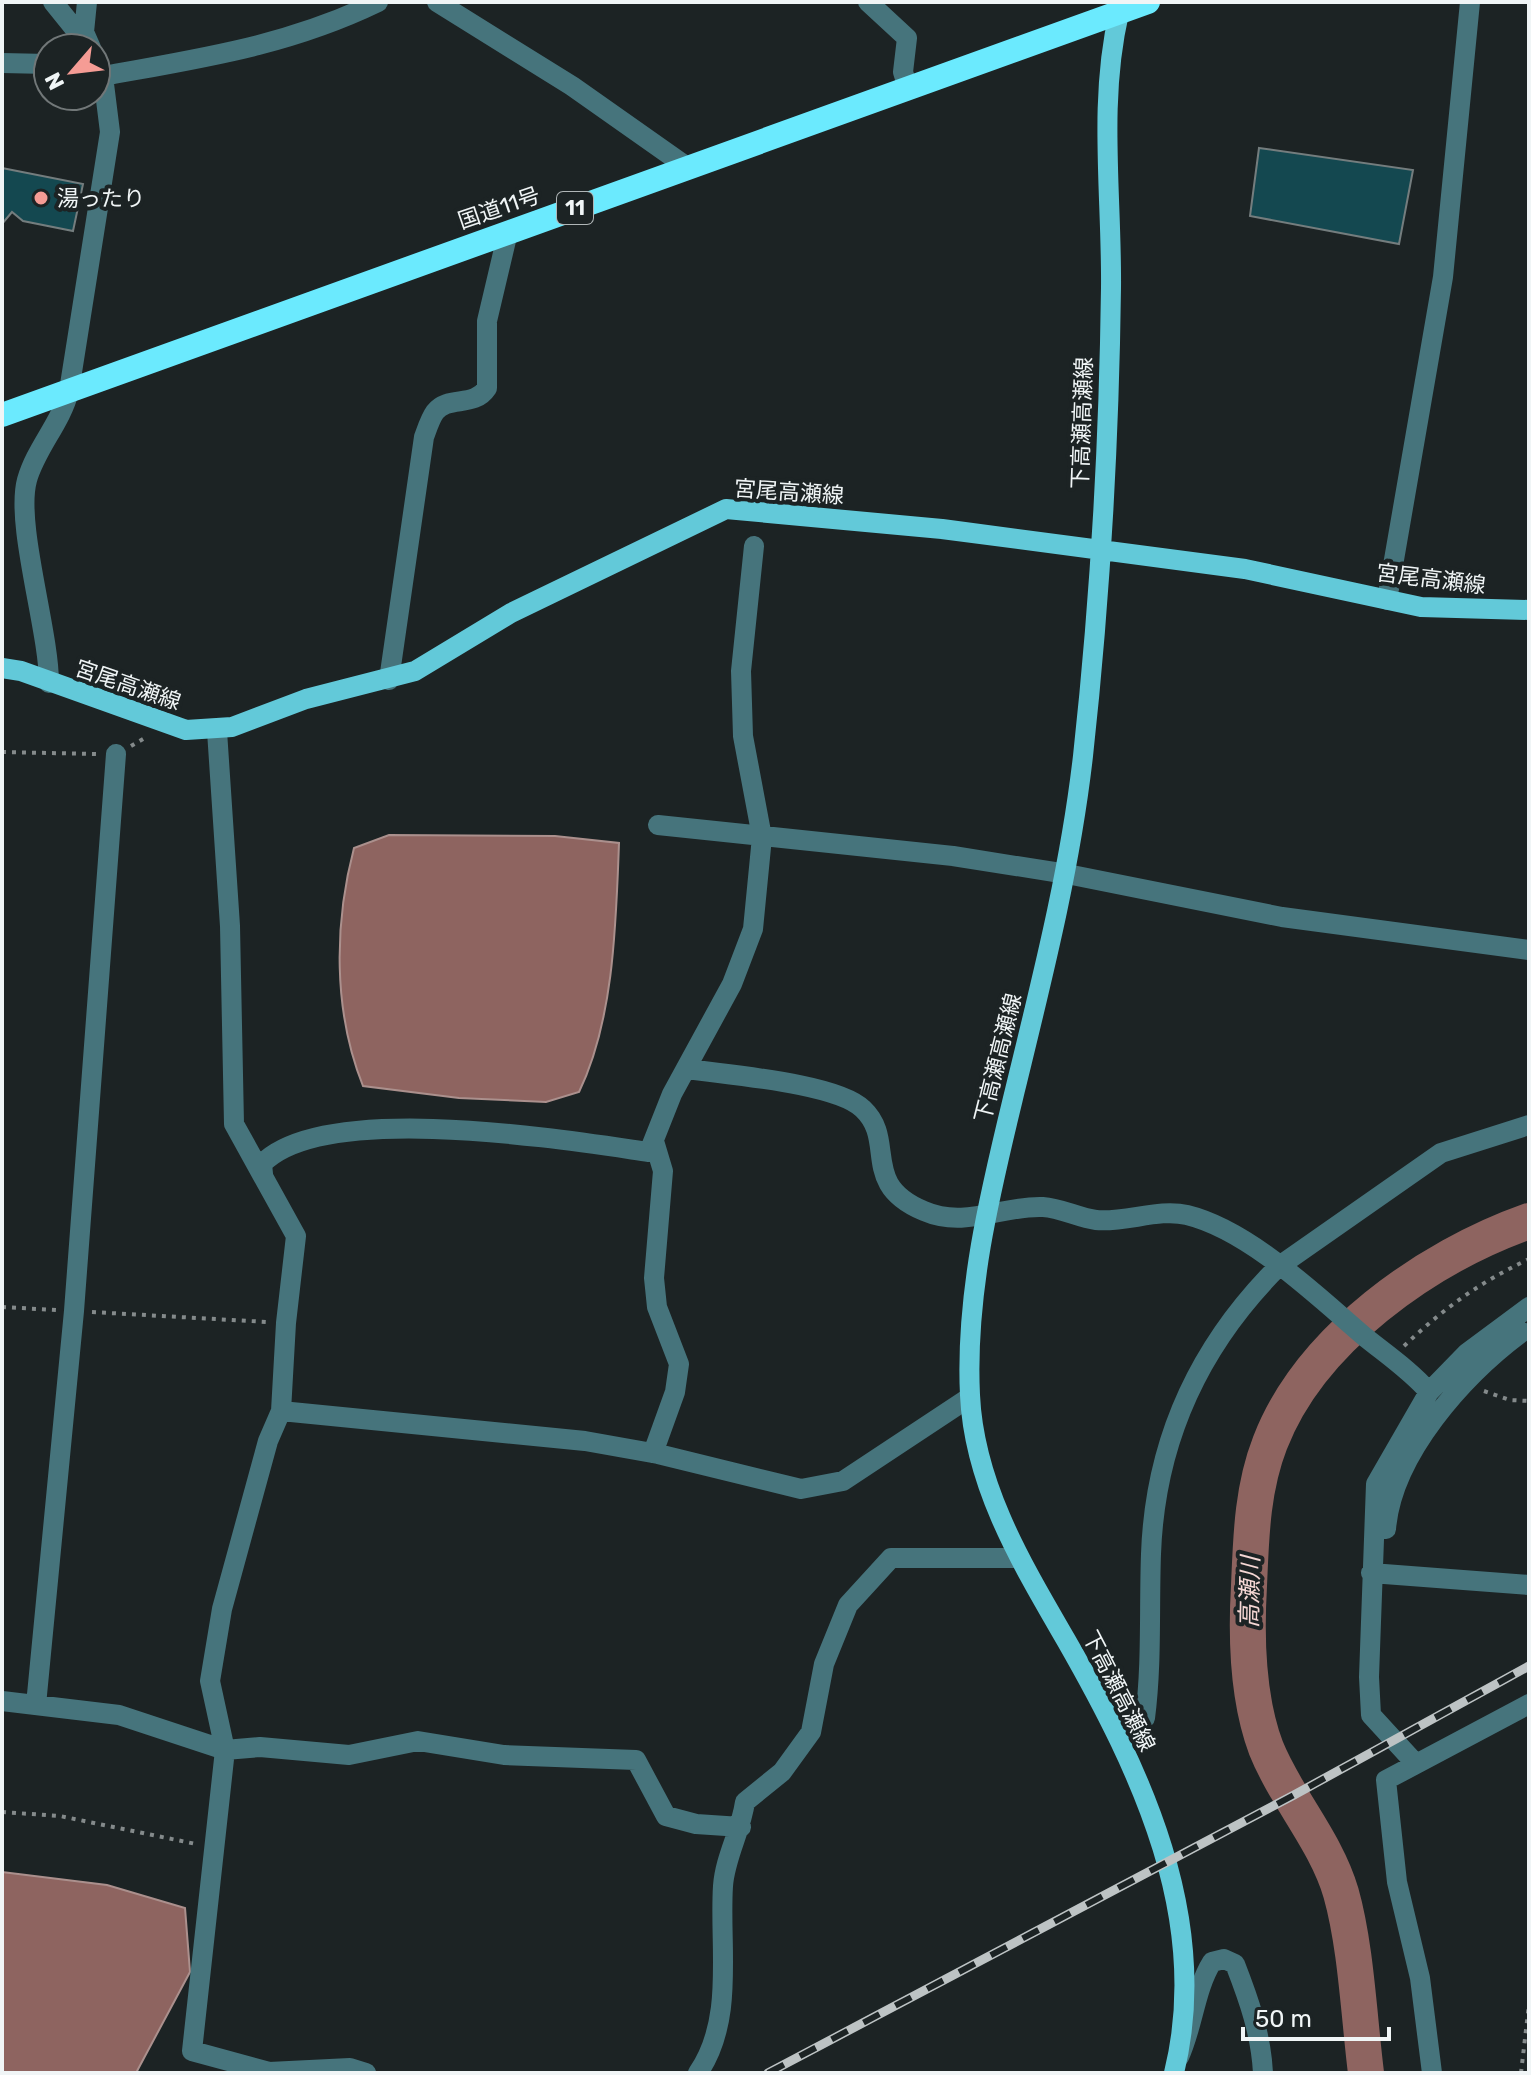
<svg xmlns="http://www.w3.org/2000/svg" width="1531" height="2075" viewBox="0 0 1531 2075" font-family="Rubik,'Noto Sans JP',sans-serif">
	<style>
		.water { fill: #8e6460; stroke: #ab908d; stroke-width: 2 }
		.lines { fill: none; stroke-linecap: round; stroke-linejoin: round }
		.river { stroke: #8e6460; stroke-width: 36 }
		.building { fill: #144850; stroke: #747d7e; stroke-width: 2 }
		.path { stroke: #848a8b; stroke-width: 4; stroke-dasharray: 4 6; stroke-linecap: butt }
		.minor { stroke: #46747c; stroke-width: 20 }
		.major { stroke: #62c9d9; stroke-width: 20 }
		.highway { stroke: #6beafe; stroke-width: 24 }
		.rail-casing { stroke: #bdc3c4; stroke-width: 9 }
		.rail { stroke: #1c2324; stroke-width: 6; stroke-dasharray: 18; stroke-linecap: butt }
		.poi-dot { fill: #f59c95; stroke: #1c2324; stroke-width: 3 }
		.labels { text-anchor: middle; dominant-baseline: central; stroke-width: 8; stroke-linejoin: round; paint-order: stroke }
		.shield { fill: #1c2324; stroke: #b0b6b7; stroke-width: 2 }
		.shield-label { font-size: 20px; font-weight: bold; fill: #f0f5f6 }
		.poi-label { font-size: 22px; fill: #f0f5f6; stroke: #1c2324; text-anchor: start }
		.street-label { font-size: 22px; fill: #f0f5f6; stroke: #1c2324 }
		.water-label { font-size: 24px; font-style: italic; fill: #f5d7d4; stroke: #1c2324 }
	</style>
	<rect width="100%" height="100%" fill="#1c2324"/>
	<path class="water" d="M389,835L555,836L619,843C616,923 614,1020 579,1092L546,1102L459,1098L363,1086C333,1011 334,924 354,848Z
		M2,1872L107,1885L185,1908L190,1972L136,2073H2Z"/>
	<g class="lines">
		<path class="river" d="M1366,2073C1359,2017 1356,1946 1341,1893C1326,1841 1286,1798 1266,1748C1248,1700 1246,1637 1249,1586C1251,1538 1252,1489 1270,1443C1310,1339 1427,1257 1529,1221"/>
	</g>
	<path class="building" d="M1259,148L1413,170L1399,244L1250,216Z
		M2,168L83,184L73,231L23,221L12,212L2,224Z"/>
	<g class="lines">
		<path class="path" d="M131,746L148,736
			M2,752L96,754
			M2,1307L56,1310
			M92,1312L267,1322
			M1404,1346C1443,1309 1480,1282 1529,1259
			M1484,1391L1510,1400L1529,1401
			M2,1812L60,1816L196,1844
			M1521,2073L1529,2004"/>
		<path class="minor" d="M53,2L74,28L84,32
			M87,2L84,32L91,48
			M437,2L572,86L687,167
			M868,2L907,38L903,72L908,88
			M2,63L48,64
			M103,76C201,58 287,46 378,2
			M1387,600L1443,277L1470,2
			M389,680L424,437C427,429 430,419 435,412C448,395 474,408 487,388V321L508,232
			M49,683C49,630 15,524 27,480C36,448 61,423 69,391L110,132L103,76L96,59
			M217,731L230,926L234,1124L296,1236L286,1323L281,1411L268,1441L222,1609L210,1681L225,1750L192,2051L269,2072L350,2068L366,2073
			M658,825L953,856L1067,874L1282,917L1529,950
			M688,1069C727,1075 837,1083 863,1109C897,1141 859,1184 924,1211C965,1229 1003,1205 1043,1207C1061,1208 1079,1218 1096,1220C1125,1223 1159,1208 1187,1215C1249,1230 1317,1296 1365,1337C1386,1354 1411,1371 1429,1392L1467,1353L1529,1307
			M263,1174L262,1164C324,1100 565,1140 649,1152L672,1094L732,984L753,929L762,837L743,736L741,671L754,546
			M281,1411L585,1441L658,1454L801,1489L843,1481L970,1397
			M653,1453L675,1392L679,1364L657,1307L654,1278L663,1171L654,1141
			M1386,1529C1392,1454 1464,1375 1522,1332
			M1371,1573L1529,1585
			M2,1701L119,1715L225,1750L260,1747L349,1755L418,1741L504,1755L636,1760L666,1816L696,1824L741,1827
			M36,1705L74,1311L116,754
			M1119,1738L1145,1718C1152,1664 1149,1610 1151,1554C1155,1441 1198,1347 1278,1267L1441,1153L1529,1125
			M1416,1764L1371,1715L1369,1677L1376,1484L1429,1392
			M1179,2057C1193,2027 1195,1989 1212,1962L1224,1959L1235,1964C1249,2000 1261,2034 1263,2073
			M698,2073C735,2019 719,1947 723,1886C725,1857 741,1831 745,1802L782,1772L811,1732L824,1664L848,1605L891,1558H1019
			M1432,2073L1420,1978L1397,1882L1386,1780L1529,1704"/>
		<path class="major" d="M1119,13C1098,103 1112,196 1111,288C1109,445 1100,601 1083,756C1070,870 1042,979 1015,1090C991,1189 965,1292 970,1395C974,1485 1022,1564 1066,1640C1141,1771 1212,1919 1174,2073
			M2,668L21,671L186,730L232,727L306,699L415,671L511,613L726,509L942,529L1245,569L1421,607L1529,610"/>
		<path class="highway" d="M2,415L1148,2"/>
		<defs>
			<path id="rail" d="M768,2073L1294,1795L1529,1666"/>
		</defs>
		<use href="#rail" class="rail-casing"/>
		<use href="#rail" class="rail"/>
	</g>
	<circle class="poi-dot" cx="41" cy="198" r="8"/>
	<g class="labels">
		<rect class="shield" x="557" y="192" width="36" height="32" rx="6"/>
		<g class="shield-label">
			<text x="575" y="208">11</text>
		</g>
		<g class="poi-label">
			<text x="57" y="198">湯ったり</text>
		</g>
		<g class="street-label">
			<text transform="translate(499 208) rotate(-19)">国道11号</text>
			<text transform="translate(1082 423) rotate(-88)">下高瀬高瀬線</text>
			<text transform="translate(789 492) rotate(4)">宮尾高瀬線</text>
			<text transform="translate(1431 579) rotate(7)">宮尾高瀬線</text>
			<text transform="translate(128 685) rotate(19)">宮尾高瀬線</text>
			<text transform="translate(998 1058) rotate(-76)">下高瀬高瀬線</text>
			<text transform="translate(1119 1691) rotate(63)">下高瀬高瀬線</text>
		</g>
		<g class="water-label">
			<text transform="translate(1250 1592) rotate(-89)">高瀬川</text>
		</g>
	</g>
	<rect width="1531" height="2075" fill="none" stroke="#f0f5f6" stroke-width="8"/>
	<g transform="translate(72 72) rotate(242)"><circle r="38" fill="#1c2324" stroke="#717778" stroke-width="2"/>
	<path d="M0-6L14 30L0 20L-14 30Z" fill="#f59c95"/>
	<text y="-12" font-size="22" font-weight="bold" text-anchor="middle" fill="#f0f5f6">N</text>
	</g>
	<path d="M1243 2027v12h146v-12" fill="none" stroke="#f0f5f6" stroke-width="4"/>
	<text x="1255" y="2027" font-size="24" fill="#f0f5f6" stroke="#1c2324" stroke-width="6" paint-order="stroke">50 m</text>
</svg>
